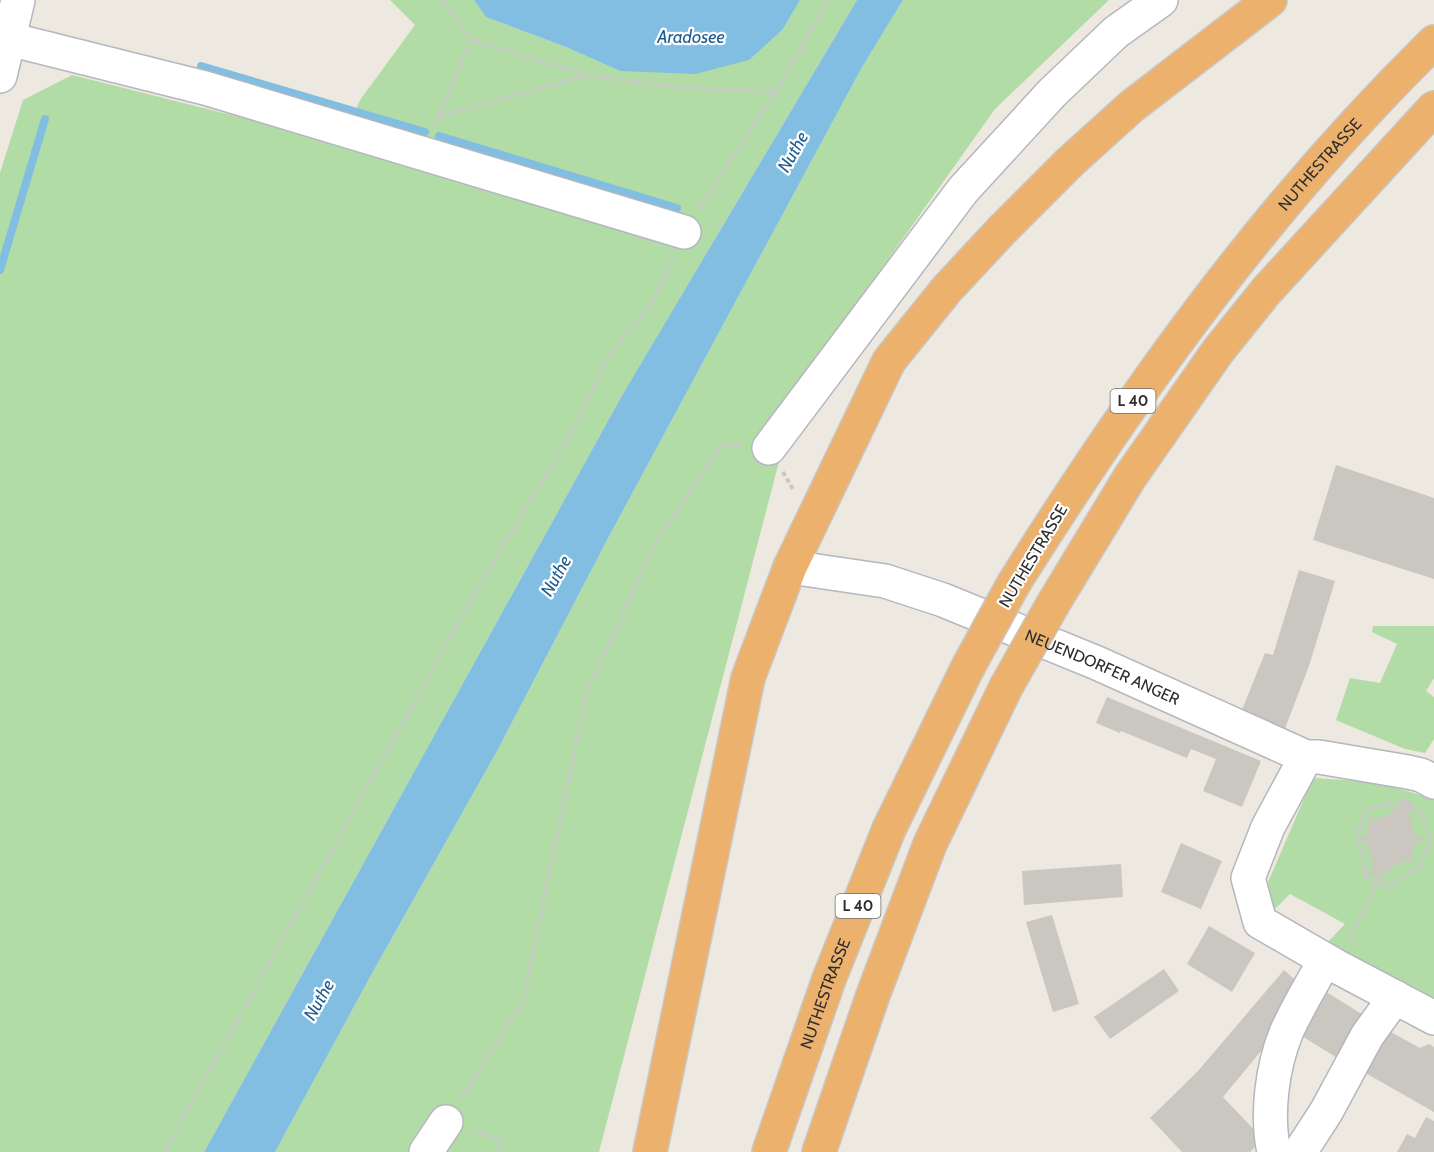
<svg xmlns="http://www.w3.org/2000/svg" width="1434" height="1152" viewBox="0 0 1434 1152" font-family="Cabin,sans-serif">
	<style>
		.green { fill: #b2dca5 }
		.water { fill: #81bee2 }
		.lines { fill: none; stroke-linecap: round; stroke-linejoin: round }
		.stream { stroke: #81bee2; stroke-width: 8 }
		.building { fill: #c9c7bf }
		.minor-casing { stroke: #b5b6bf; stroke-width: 36 }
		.highway-casing { stroke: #c8c8c8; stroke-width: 36 }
		.path { stroke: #c8c8c8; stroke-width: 4; stroke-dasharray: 4.5 3; stroke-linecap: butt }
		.minor { stroke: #fff; stroke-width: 33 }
		.highway { stroke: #ecb16d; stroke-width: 33 }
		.highway-bridge-casing { stroke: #c8c8c8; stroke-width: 36; stroke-linecap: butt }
		.highway-bridge { stroke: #ecb16d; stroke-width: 33 }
		.labels { text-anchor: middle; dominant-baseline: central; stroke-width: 4.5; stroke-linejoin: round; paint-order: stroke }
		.shield { fill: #fff; stroke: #6c6c6c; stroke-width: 1.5 }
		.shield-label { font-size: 15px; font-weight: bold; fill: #2d2d2d }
		.street-label { font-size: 16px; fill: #2d2d2d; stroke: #fff }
		.water-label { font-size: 18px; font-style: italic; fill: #1e5d90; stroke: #fff }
	</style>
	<rect width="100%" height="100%" fill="#ede9e1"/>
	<path class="green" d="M390,0H474L486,17L566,47L620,71L783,29L800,0H857L624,392L204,1152H0V173L23,100L72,75L342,143L360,100L415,25Z
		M903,0H1109L995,109L799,385L599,1152H275L370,977L497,751L606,542L861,69Z
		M1373,626H1434V678L1426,691L1434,697V739L1425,753L1405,749L1336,720L1350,678L1380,683L1397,644L1372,632Z
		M1313,778L1377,782L1434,799V1002L1326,944L1345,924L1290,894L1272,912L1268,882Z"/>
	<path class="water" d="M474,0H800L783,29L749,60L695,74L620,71L566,47L486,17Z
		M857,0H903L861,69L606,542L497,751L370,977L275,1152H204L624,392Z"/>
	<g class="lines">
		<path class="stream" d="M201,66L425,132
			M439,136L677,208
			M0,270L45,119"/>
	</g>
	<path class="building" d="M1336,465L1434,498V579L1313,540Z
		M1299,570L1335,581L1309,666L1284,731L1241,712L1265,653L1273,655Z
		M1107,697L1261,761L1242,807L1203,791L1216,759L1191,749L1187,758L1121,731L1120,733L1096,723Z
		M1402,798L1415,804L1407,818L1411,815L1414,818L1410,821L1416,837L1423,836L1422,842H1417L1411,857L1414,861L1412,864L1408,860L1391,867V872H1388V868L1383,876L1385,881L1382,883L1380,878L1372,874L1367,876L1366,872L1371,871L1375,861L1372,864L1369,860L1372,857L1365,841H1360V837H1365L1370,821L1367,818L1370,816L1373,819L1391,814L1390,809L1395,808L1396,811Z
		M1181,843L1222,861L1201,909L1161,892Z
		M1121,864L1123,897L1024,905L1022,871Z
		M1052,915L1079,1004L1053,1012L1026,922Z
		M1209,926L1255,953L1232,992L1187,964Z
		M1164,969L1179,991L1110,1039L1094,1017Z
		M1284,970L1301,985L1275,1034L1223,1097L1263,1139L1250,1152H1182L1150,1118L1198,1071Z
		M1318,987L1365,1016L1339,1059L1292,1030Z
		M1378,1025L1420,1048L1429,1044L1434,1047V1112L1355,1067Z
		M1426,1117L1434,1121V1152H1397L1407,1134L1415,1138Z"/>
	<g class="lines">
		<defs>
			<g id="minor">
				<path d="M9,39L205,88L684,232"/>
				<path d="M0,76L18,0"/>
				<path d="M769,448L963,190L1052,93L1116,32L1161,0"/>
				<path id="s1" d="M790,567L885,581L943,600L1097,663L1306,757H1319L1408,772L1421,775L1434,782"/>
				<path d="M1306,757L1268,827L1248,878L1260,922L1336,966L1434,1018"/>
				<path d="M426,1152L446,1122"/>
				<path d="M1274,1152C1266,1115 1272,1068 1286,1033C1297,1008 1312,984 1325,960"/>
				<path d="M1300,1152L1326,1112L1367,1036L1395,997"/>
			</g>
			<g id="highway">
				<path id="s2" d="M1014,583C1137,387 1268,205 1434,42"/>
				<path d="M1053,604L1130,477L1218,351L1267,290L1434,108"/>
				<path d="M650,1152L748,678L790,567L889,361L947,289L1002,230L1070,162L1132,106L1270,0"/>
				<path id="s3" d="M769,1152L829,979L889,829L968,667"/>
				<path d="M819,1152L873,995L930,844L1006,687"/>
			</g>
		</defs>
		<use href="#minor" class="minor-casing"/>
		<use href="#highway" class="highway-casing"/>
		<path class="path" d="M443,0L471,40L587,75L678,87L776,92
			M438,117L586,75
			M434,127L471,40
			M699,209L776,92L828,0
			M783,472L794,491
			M1377,882L1389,888L1420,866L1431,840L1421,813L1412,809
			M1348,941L1377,882L1363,876L1366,863L1356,837L1367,810L1387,804L1400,803
			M461,1099L523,1002L586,694L655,544L722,444L741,446
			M472,1130L502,1140L499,1152
			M164,1152L475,593L578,421L607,358L651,305L673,257"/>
		<use href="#minor" class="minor"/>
		<use href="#highway" class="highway"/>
		<defs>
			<path id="highway-bridge" d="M968,667L1014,583
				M1006,687L1053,604"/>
		</defs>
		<use href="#highway-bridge" class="highway-bridge-casing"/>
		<use href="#highway-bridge" class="highway-bridge"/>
	</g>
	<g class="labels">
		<g class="shield">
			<rect x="1110.5" y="389" width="45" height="24" rx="4.5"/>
			<rect x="835.5" y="894" width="45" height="24" rx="4.5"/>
		</g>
		<g class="shield-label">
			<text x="1133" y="401">L 40</text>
			<text x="858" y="906">L 40</text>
		</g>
		<g class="street-label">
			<text stroke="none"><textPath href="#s2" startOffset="519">NUTHESTRASSE</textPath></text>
			<text transform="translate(1033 556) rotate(-59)">NUTHESTRASSE</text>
			<text stroke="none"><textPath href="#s1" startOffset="330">NEUENDORFER ANGER</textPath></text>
			<text stroke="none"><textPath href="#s3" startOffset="168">NUTHESTRASSE</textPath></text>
		</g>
		<g class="water-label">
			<text x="691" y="37">Aradosee</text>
			<text transform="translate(793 152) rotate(-61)">Nuthe</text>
			<text transform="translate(556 576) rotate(-61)">Nuthe</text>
			<text transform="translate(319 1000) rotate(-61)">Nuthe</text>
		</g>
	</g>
</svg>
